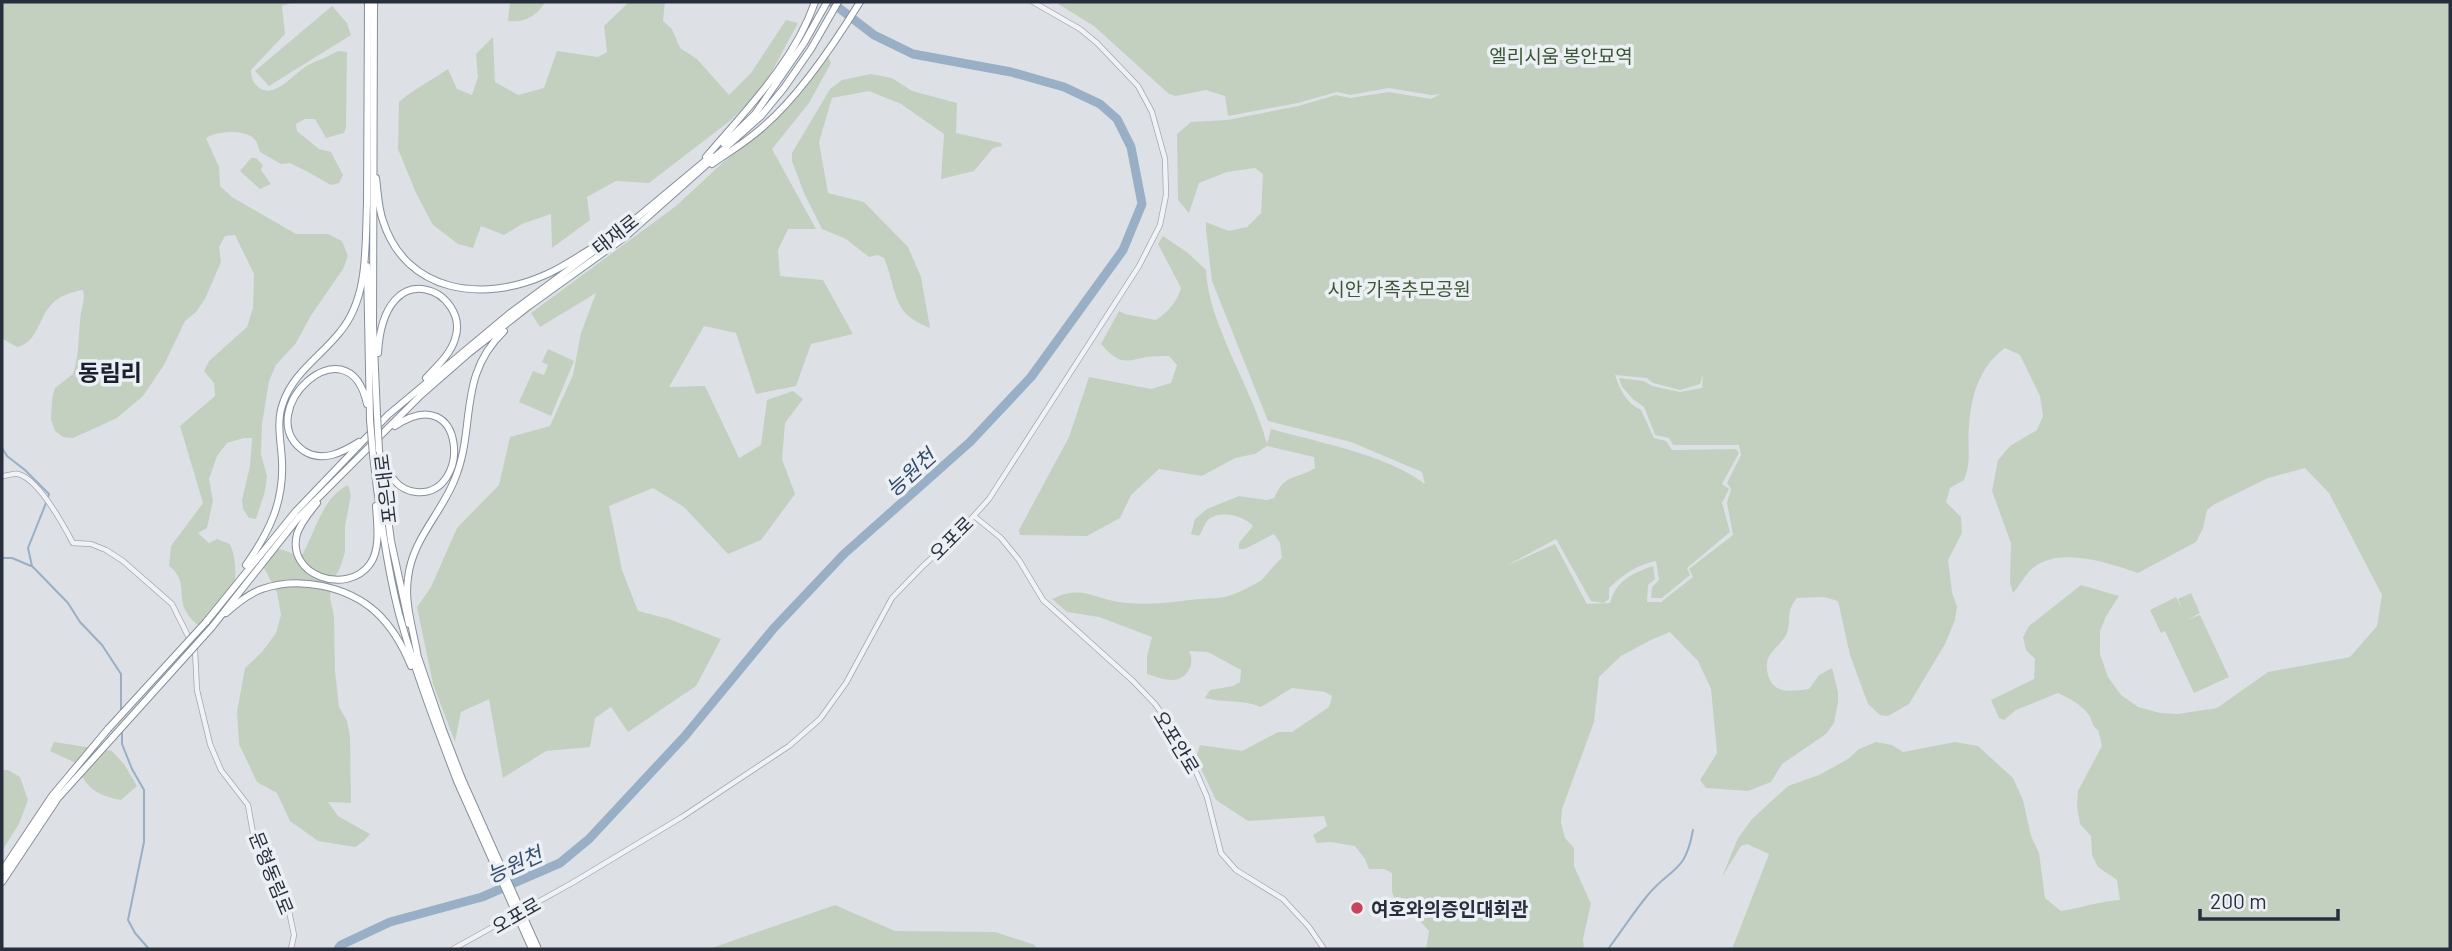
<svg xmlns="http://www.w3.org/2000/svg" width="2452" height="951" viewBox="0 0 2452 951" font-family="Barlow,'Noto Sans KR',sans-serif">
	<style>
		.green { fill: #c3d0bf; fill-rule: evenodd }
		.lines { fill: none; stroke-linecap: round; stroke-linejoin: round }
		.stream { stroke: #99afc5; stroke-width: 2 }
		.river { stroke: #99afc5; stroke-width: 9 }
		.tertiary-casing { stroke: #a3a8b0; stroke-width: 6 }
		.trunk-casing { stroke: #858f9c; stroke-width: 8 }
		.tertiary { stroke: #f0f2f5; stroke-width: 4.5 }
		.trunk { stroke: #fff; stroke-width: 6 }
		.trunk-bridge-casing { stroke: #858f9c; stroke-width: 8; stroke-linecap: butt }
		.trunk-bridge { stroke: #fff; stroke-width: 6 }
		.poi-dot { fill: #c8465a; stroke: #ecf0f4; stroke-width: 2.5 }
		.labels { text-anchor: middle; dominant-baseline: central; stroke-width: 7; stroke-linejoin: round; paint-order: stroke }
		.park-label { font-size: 19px; fill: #3c5735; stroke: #ecf0f4 }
		.street-label { font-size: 19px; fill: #272f3c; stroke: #ecf0f4 }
		.poi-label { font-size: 19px; font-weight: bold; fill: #272f3c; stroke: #ecf0f4; text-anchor: start }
		.water-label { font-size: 21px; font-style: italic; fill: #334e6e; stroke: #ecf0f4 }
		.quarter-label { font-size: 23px; font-weight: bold; fill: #1a202d; stroke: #ecf0f4 }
	</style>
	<rect width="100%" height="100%" fill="#dde1e6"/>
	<path class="green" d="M2,2H294L282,6L285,34L251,70C251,76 252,80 256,85C272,103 294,73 308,65C318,60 328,57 338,51L347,52L346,127L344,133L326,138L315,119H305L296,124L297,131L319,149L331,152L343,175L339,183L331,185L306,171L290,163L281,164L260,152C258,148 258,144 256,141C247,128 217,131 206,138L219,167L220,186L232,197L296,234H328L342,241L348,256L343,269L310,317L296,343L276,365L269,381L262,424L261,454L267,476L265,491L256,519L249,518L243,509L242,500L250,466L252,438H244L227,443L217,456L209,479L213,501L207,528L198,533L209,543L217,539L230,544C243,574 232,613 203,630C198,625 190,619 187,613C176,597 189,581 169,566L171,546L203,503L180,426L215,396L214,383L204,371L209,361L247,327L253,308L254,274L235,235L225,236L219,247L221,262L205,299L196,312L185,321L164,365L143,396L117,418L73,438L63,437L55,431L51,419L52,399L55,388L73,374C80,353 78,333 81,312C83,303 85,299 83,290C72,292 60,295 52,304C39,316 38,343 17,347L3,339Z
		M510,2H545C537,16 525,23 508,21Z
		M629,2H665L663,21L672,29L680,48L697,59L729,95L751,73L786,20L798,23L763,88L731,120L649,183L616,181L587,197L590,220L552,248L551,214L522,224L504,235L481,226L473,248L458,244L433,225L416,193L398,149L399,102C415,88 431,81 448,69L457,89L472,95L478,77L476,54L493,37L495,82L518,95L544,88L557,51L598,57L607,52L604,26Z
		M1055,2H2450V949H1732L1769,854L1747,844L1741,846L1722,877L1738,838L1752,819L1788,786L1819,775L1848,759L1859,749L1876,742L1892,745L1903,752L1955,742L1978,746L2013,778L2023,800L2031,836L2039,853L2045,898L2061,911C2081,908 2100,901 2120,900L2117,880L2098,867L2092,855L2091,836L2080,824L2077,807L2078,791L2102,746L2098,730C2091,725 2093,721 2089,715C2082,705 2069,698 2058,693L2016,710L2004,720L1999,718L1991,700L2034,679L2035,659L2026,650L2023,637L2029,626L2081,585L2119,596L2106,616L2100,631V654L2108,677L2121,695L2138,707L2160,713L2178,714L2217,708L2268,672L2350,657L2377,626L2382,595L2329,493L2305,468L2268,478L2213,505L2207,510L2203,528L2196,542L2138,573C2109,563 2059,546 2033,568C2025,574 2020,586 2013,593L2010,583L2011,543L1992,491L1998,460L2010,446L2037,430L2043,416L2040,396L2020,355L2005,348C1980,366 1971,395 1969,426C1967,445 1972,461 1964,480L1950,488L1946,502L1961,517L1962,533L1948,560L1952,592L1957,607L1955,620L1945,644L1909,704L1888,716L1880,715L1868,704L1850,655L1838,601L1824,597L1797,598C1785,612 1792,618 1787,633C1783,643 1772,649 1768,659C1766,664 1767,671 1768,675C1774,695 1792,691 1809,689L1819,675L1832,668L1838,692V702L1834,723L1826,734L1782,764L1771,782L1748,791L1706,788L1700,780L1717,753L1711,689L1698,661L1670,632L1651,640L1621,656L1599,677L1594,722L1562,809L1561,823L1565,838L1574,848V866L1591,904L1583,939L1584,949H1426L1429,931L1418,919L1401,913L1392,892V873L1384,869H1369L1365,859L1355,846L1331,842L1317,843L1313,835L1327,826L1324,816L1248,821L1216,800L1196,758L1200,745L1242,751L1278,732H1292L1329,707L1332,696L1325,692L1292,688L1261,707C1242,699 1224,703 1205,698L1210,690L1233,686L1240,682L1241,670L1208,652L1189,651C1196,663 1187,681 1171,680C1163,680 1154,676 1147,674V657L1152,637L1099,617L1067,612L1052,599C1080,585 1091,597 1119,602C1147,606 1172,602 1200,599C1211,598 1220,599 1231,595C1241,592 1251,586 1260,581C1266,577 1273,565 1282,558L1280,543L1274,534L1245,549H1239V543L1253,526C1244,515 1218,509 1207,521C1204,525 1202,532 1199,536L1191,534L1195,519L1207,509L1239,496L1267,500L1274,498C1286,472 1294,481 1315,468L1314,457L1267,446L1255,454L1235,458L1202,476L1159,469L1131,495L1120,518L1087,536L1020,535L1019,530L1069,437L1089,377L1151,389L1171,383L1177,365L1169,356C1162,356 1153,356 1146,357C1123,363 1118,363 1101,344L1119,311L1125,314L1156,320C1168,312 1177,302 1181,288L1158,244L1163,236L1188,253L1206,270C1208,324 1253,389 1267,444L1271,429C1318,442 1387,455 1425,484L1422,472L1351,442L1268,421L1212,281L1206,230V222L1229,231L1247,227L1261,213L1263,174L1255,168L1227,172L1199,183L1189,213L1178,200L1177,134L1191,122L1227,120L1298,106L1336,95L1350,98L1389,92L1431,99L1440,94L1431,95L1389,88L1350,95L1337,92L1298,103L1228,116L1225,96L1206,90L1176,96L1169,94L1094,26ZM1703,374L1702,388L1680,392L1652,386L1644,381L1619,378L1622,387L1634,400L1644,407L1655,435L1669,438L1673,445H1739L1741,455L1727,483L1731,489L1727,503L1733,535L1689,569L1693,577L1661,602H1647L1648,585L1655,579L1653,566C1632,573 1616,581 1610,603L1587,604L1555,544L1506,566L1556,539L1591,601L1604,603L1609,599V588C1624,574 1637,565 1656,561L1659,580L1652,587L1651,598H1662L1690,575L1687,568L1730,532L1722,503L1729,489L1722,484L1739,453L1736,449L1672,450L1666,441L1654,438L1641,410C1626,403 1620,390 1615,375L1647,378L1653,383L1680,390L1700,384Z
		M332,6L347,23L351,35L269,86L255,71Z
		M828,56L831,63L809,103L772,149L816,229H788L778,250L780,276L823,280L853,334L811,344L796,386L756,394L736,333L704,326L669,387L705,386L739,458L761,445L767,400L793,391L803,399L785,423L782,459L795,494L761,540L728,554L684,507L653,488L609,506L622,570L638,611L669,619L721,639L696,686L628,732L611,707L595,718L590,747L546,751L503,778L489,699L461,712L455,742L433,684L417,607L431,587L457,528L499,485L510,437L550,426L573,375L581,333L596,293L540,327L531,313L676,206L744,143L767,128Z
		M871,74L892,78L912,91L957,103L956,133L1001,143L1002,146L993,148L974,171L941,179L944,134L901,104L869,91L832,98L819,142L828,193L864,202L908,247L921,277L930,328C890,313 898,291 884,258L878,255L869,257L846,239L822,229L804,193L792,161V153L830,89L842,80Z
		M251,158H256L263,165L261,170L271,184L260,189L240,171Z
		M548,349L574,361L551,416L519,402L533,371L544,375L548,365L542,362Z
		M348,485L351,495L345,526V552L340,568L331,584L330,597L334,616L335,671L339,707L347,721L350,736L351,803L328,802L338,816L370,834L364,841L355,847L318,841L290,821L277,793L257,782L239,744L237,712L245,668L262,652L276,633L281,615L277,592L263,566L258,550C275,546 285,549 300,558C315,535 321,498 348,485Z
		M2191,593L2200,613L2187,620L2200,615L2229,677L2194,693L2165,631L2161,633L2150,610L2176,597L2183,611L2178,599Z
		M54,742L112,751L124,764L137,786L121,800C95,795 85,787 76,763L50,751Z
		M2,770H8L20,777L28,800L19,824L2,851Z
		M835,905L895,931L995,932L1035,945L1036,949H709Z"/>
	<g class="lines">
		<path class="stream" d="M2,448L7,456L25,470L49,494L48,497
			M46,503L28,548L32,566L68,603L80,622L102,645L121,674V712
			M2,558H12L31,566
			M122,731V744L132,769L144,790V842L128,920L135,933L149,949
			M1608,949C1621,932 1633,913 1647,896C1672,866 1685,874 1693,830"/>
		<path class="river" d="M338,949L341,945L390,922L482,897L560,863L589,839L685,736L774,628L844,554L970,442L1031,377L1123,250L1142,204L1131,147L1117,119L1100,104L1064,87L1011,72L913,54L874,35L831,2"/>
		<defs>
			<path id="tertiary" d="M2,476C7,476 14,473 18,474C39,479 64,526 73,543L91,544L106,550L123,561L172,604L195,650L197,690L210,744L221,770L248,805L253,833L277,879L289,911L294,935L291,949
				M974,516L1001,538L1019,560L1043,600L1133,681L1155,704L1171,726L1197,774L1207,797L1221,853L1236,870L1283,899L1309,927L1324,949
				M453,949L572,883L682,817L789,746L820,719L846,683L892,598L923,566L953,539L989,499L1139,266L1160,225L1166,195L1165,159L1152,112L1138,86L1097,43L1080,29L1033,2"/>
			<path id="trunk" d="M374,2L373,324L377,414
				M724,144L755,114L804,43L827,2
				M706,157C747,109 794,62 815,2
				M712,164C729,152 748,141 764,126C799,96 836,41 860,2
				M376,178C378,192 378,207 383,221C406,293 483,303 545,275C562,268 577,257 592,248
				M367,206L368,2
				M367,266L370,420
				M378,353C384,249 471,292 455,339C450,355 437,366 426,378
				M359,442C343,452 323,463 304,451C249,413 348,318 367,404
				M379,450L391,541L409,624
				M373,455C379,507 386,563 399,614C415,671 436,726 457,781
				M383,459C389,475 397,490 416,492C473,497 466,378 395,426
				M317,503C310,512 301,522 297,534C286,576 347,596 370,564C381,549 377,523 376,506
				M246,565C269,532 284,503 282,461C281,441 276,422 283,403C293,373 321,356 340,332C369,297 365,247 367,204
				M226,613C236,604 248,594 262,589C299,576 347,586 376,612C392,627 403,646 411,666
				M206,622L296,511L388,415L509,314L621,231L711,156
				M212,627L299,517L421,395L469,353L529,306L625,237L761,116L784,88L811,49L838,2
				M417,654L443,730L462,779
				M418,658C414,632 404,604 408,578C412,540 440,515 454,481C477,428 456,377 504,331
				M2,871L52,796L108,729
				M2,882L58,798L113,737"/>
		</defs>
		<use href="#tertiary" class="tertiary-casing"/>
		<use href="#trunk" class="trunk-casing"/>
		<use href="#tertiary" class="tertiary"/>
		<use href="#trunk" class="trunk"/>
		<defs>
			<path id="trunk-bridge" d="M377,414L379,450
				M370,420L373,455
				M108,729L206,622
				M113,737L212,627
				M462,779L538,949
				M457,781L532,949"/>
		</defs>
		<use href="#trunk-bridge" class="trunk-bridge-casing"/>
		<use href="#trunk-bridge" class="trunk-bridge"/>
	</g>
	<circle class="poi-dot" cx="1357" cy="908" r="7"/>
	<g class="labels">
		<g class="park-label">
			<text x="1561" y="55">엘리시움 봉안묘역</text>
			<text x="1399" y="288">시안 가족추모공원</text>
		</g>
		<g class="street-label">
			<text transform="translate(615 234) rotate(-38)">태재로</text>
			<text transform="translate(385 489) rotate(-97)">포은대로</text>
			<text transform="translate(951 538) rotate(-45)">오포로</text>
			<text transform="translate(1177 742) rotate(59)">오포안로</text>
			<text transform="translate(272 873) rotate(68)">문형동림로</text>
			<text transform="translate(516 915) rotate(-30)">오포로</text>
		</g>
		<g class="poi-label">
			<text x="1371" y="908">여호와의증인대회관</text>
		</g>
		<g class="water-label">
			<text transform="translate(910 472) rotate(-42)">능원천</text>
			<text transform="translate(514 864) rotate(-24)">능원천</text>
		</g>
		<g class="quarter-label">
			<text x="110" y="372">동림리</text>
		</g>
	</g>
	<rect width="2452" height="951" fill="none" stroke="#272f3c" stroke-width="7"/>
	<path d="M2200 909v10h138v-10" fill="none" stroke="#272f3c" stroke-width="3.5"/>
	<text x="2210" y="909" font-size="21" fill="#272f3c" stroke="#ecf0f4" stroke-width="5" paint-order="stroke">200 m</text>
</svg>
